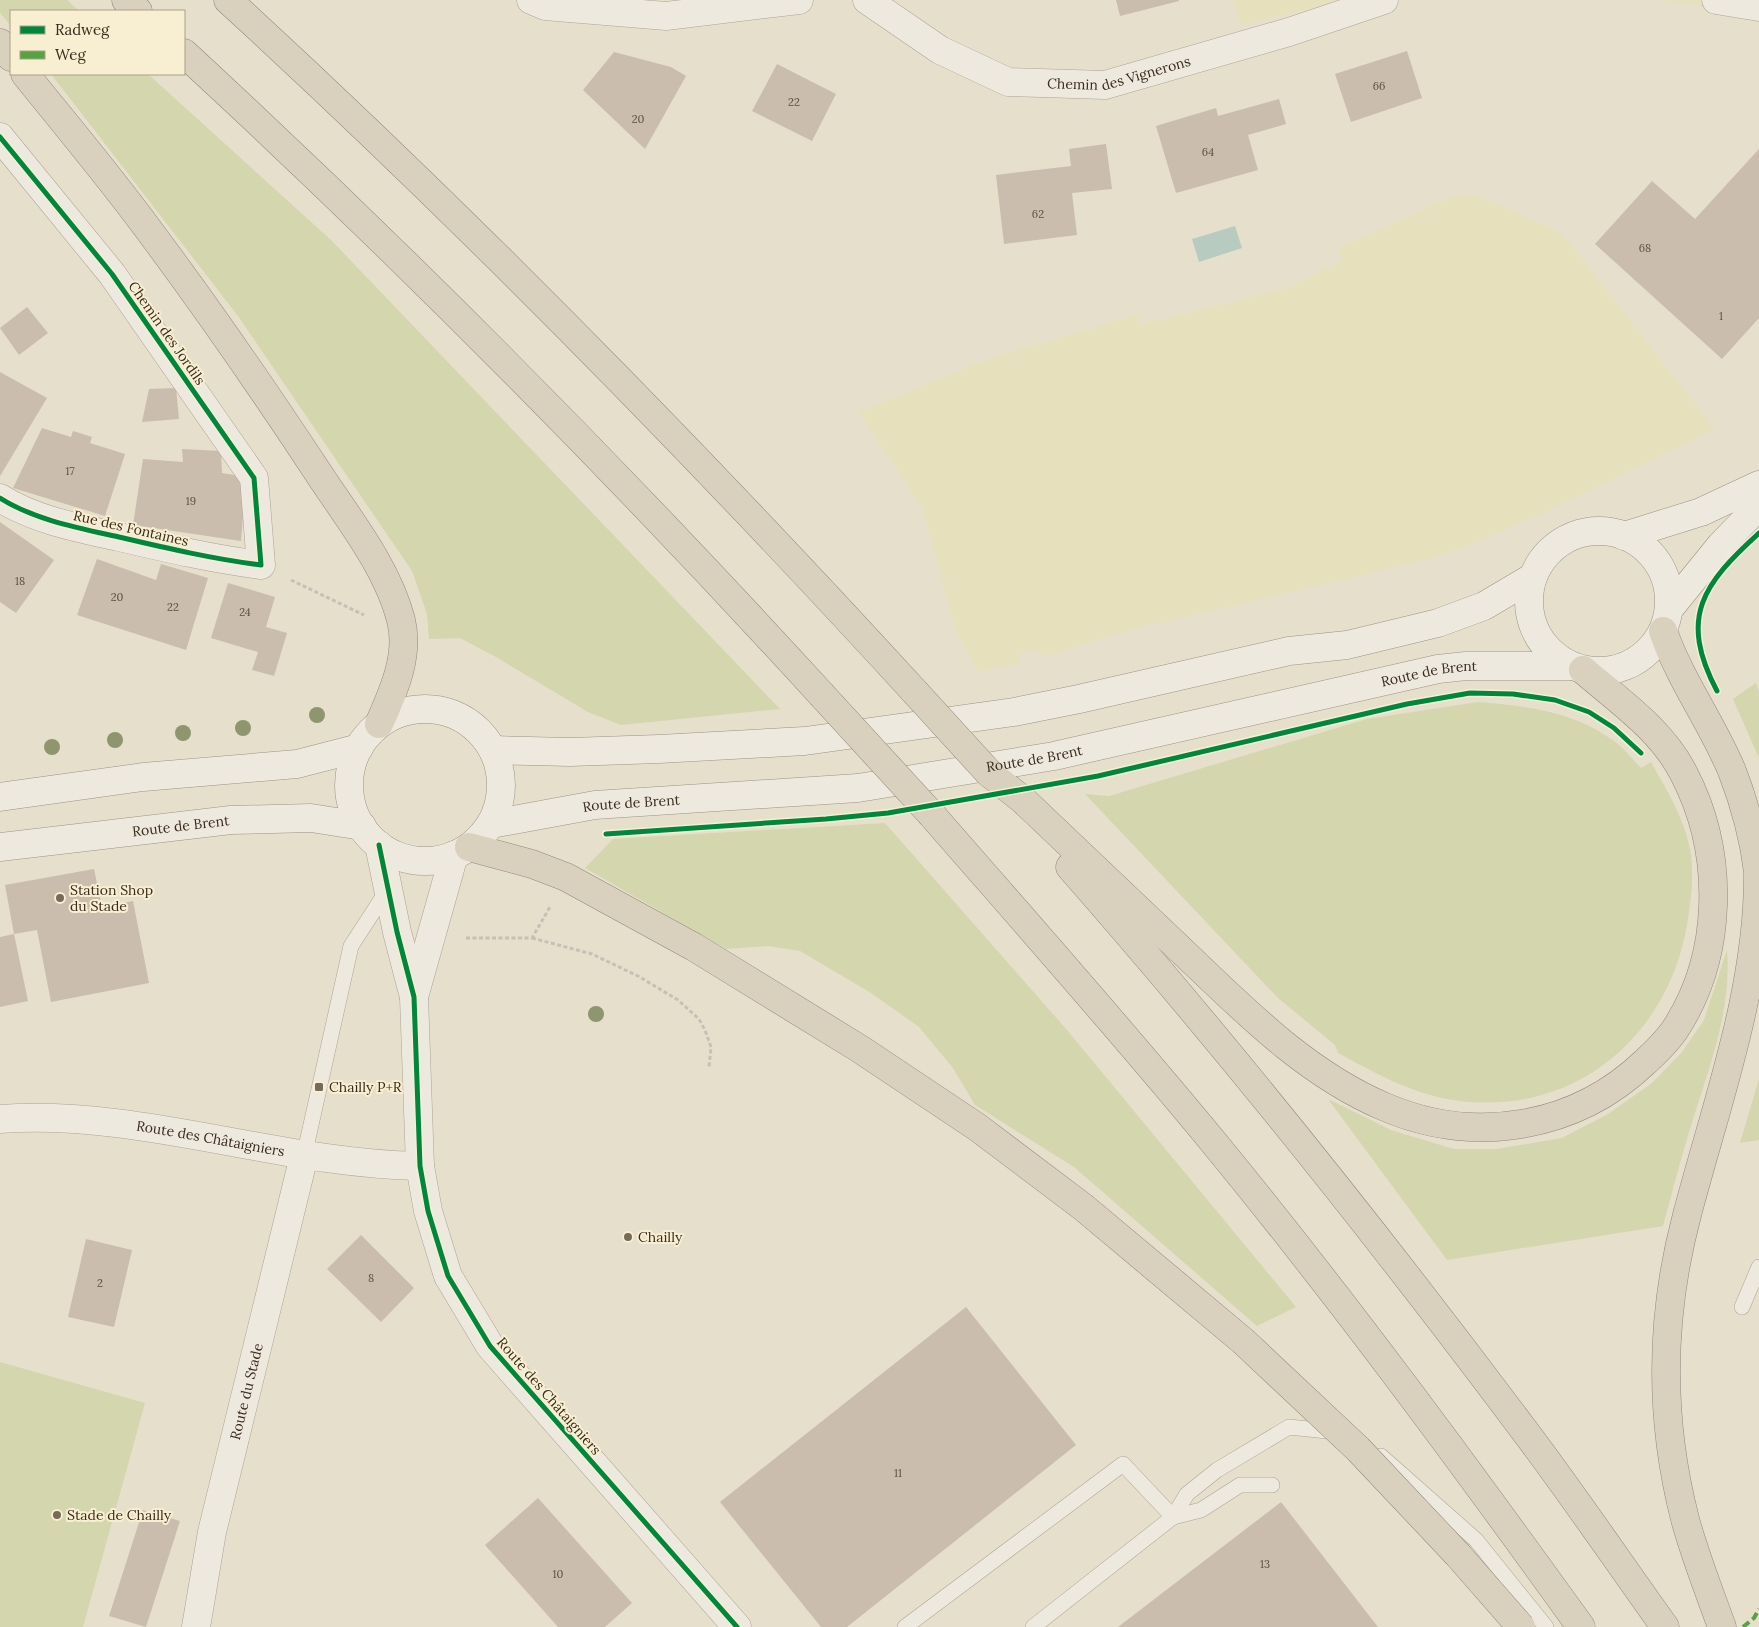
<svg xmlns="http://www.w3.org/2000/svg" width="1759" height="1627" viewBox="0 0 1759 1627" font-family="Lora,serif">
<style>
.farmland{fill:#e7e0bc}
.green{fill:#d4d6ae}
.water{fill:#b8cbc0}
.building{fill:#cabdad}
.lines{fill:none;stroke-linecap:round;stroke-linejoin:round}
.service-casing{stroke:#aba496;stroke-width:16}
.minor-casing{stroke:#aba496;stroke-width:29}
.secondary-casing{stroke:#9b9385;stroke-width:29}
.motorway-casing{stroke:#90897c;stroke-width:29}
.path{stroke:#c6c0b5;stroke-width:3;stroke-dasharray:4 2.5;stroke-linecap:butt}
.service{stroke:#eee9de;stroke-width:15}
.minor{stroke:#eee9de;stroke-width:28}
.secondary{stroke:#eee9de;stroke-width:28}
.motorway{stroke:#d9d0bd;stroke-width:28}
.motorway-bridge-casing{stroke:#90897c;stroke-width:29;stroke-linecap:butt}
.motorway-bridge{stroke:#d9d0bd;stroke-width:28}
.quiet{stroke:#54a441;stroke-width:4;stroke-dasharray:8 4;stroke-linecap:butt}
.cycleway-casing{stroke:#f8eed1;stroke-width:8}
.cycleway{stroke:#00873e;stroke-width:5}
.tree{fill:#8f956e}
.poi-dot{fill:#766b5a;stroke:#f8eed1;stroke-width:2}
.labels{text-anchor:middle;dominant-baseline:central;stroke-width:4;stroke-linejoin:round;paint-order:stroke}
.number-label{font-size:11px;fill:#5e5041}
.street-label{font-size:14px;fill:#3a2c1d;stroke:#f8eed1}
.poi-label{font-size:14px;fill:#3a2c1d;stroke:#f8eed1;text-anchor:start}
</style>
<rect width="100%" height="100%" fill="#e6dfcc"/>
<!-- farmland -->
<g class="farmland">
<path d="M1234,0h113l-106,25z"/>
<path d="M1655,0h104v13z"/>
<path d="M1472,195l25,8 65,30 153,196 -174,85 -66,29 -41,15 -312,74 -78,25 -6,-7 -20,4 1,10 -41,7 -22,-41 -33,-121 -64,-97 129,-53 150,-44 3,9 148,-36 53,-28 -3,-11 109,-51z"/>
</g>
<!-- green -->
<g class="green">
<path d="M0,0h67l12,11h-68v15l-11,-13z"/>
<path d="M51,74h97l183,166 449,469 -159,16 -33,-13 -92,-55 -36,-19 -31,1 -2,-25 -15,-43 -174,-255z"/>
<path d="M1756,683l3,10v65l-26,-59z"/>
<path d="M1478,702c49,4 95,9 136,39 10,7 18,18 27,27l10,-6c16,29 35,58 40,93 2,18 1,38 -2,56 -14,121 -112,208 -236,189 -43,-7 -78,-27 -115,-47l-3,-8 -57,-47 -193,-204 24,2 258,-77z"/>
<path d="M885,823l182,207 229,277 -39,19 -183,-159 -99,-62 -22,-37 -34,-41 -48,-34 -71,-42 -32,-5 -42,3 -141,-81 28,-29z"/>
<path d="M1727,950c5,62 -19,120 -37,179 -10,32 -18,64 -27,97l-216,34 -119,-161 63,31 63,19h43l65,-11 46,-24 44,-31 30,-31 22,-32z"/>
<path d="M1759,1079v61l-19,3z"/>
<path d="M0,1362l145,41 -62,224h-83z"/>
</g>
<!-- water -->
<path class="water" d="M1235,226l7,22 -43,14 -7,-23z"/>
<!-- building -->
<g class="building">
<path d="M1116,0h63v1l-59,15z"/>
<path d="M1407,51l15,47 -71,24 -16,-48z"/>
<path d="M614,52l57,15 15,9 -41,73 -62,-59z"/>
<path d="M777,64l59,30 -24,47 -60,-30z"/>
<path d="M1279,99l7,25 -38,11 10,35 -82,23 -20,-67 60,-18 2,8z"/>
<path d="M1106,144l6,45 -40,4 5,42 -73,9 -8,-69 75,-9 -2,-17z"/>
<path d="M1759,149v169l-37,41 -127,-115 57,-63 43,38z"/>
<path d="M27,307l21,26 -29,22 -19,-27z"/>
<path d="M0,372l47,26 -47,78z"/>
<path d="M176,388l3,31 -37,3 7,-33z"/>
<path d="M42,428l29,9 2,-6 19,6 -2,6 35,11 -20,62 -92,-28z"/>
<path d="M182,449l39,2 1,22 24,4 -5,64 -108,-16 10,-66 40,3z"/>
<path d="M0,522l54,38 -38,53 -16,-11z"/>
<path d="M97,559l59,21 5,-16 47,14 -22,72 -109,-35z"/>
<path d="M228,583l47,14 -9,30 21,6 -13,43 -22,-6 6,-18 -47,-14z"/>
<path d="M94,869l8,38 31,-6 16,82 -98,19 -14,-72 -23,4 -9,-49z"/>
<path d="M14,934l14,67 -28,6v-70z"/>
<path d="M361,1235l53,53 -33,34 -54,-53z"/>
<path d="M86,1239l46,11 -18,77 -46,-10z"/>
<path d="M966,1307l110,138 -229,182h-26l-101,-125z"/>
<path d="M538,1498l94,105 -27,24h-47l-73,-82z"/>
<path d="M1281,1502l97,125h-260z"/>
<path d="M143,1510l37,11 -34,106 -37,-11z"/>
</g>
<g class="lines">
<defs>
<g id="service">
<path d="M304,1156l47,-210 37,-57"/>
<path d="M1742,1307l17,-40"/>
<path d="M1381,1456l95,84 70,87"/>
<path d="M1173,1517l28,-7 39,-25h32"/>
<path d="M905,1627l218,-163 50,53"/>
<path d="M1033,1627l140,-110 14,-23 30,-24 72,-43 48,5"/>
</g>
<g id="minor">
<path d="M531,0l14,6 121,10 133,-16"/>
<path id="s1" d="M867,0l73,50 68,32 97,3 184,-53 95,-32"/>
<path d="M1716,0l43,7"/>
<path d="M0,137l112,137 142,204 7,87c-48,-6 -95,-17 -142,-28 -41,-9 -84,-17 -119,-39"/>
<path d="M379,845l18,87 17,65 6,169 8,45 20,65 42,70 247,281"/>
<path d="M414,997l40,-142"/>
<path id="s2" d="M0,1119c142,-10 279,45 420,47"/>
<path id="s3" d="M196,1627l16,-95 92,-376"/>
</g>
<g id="secondary">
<circle cx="1599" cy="601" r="70"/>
<path d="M1624,536l77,-24 58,-27"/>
<path d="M1669,609l52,-64 38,-39"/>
<circle cx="425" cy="785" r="76"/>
<path d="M493,750l77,2 89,-3 146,-8 209,-29 65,-13 210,-48 58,-6 91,-22 46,-17 49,-29"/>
<path d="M0,797l143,-20 154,-13 62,-16"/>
<path id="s4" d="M491,824l104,-19 263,-17 196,-32 384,-87 28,-3h106"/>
<path id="s5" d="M0,847l231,-27 80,-2 51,8"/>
</g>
<g id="motorway">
<path d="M126,0l12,11"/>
<path d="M228,0c240,220 467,452 687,692"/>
<path d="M0,43l11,14"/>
<path d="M184,53c221,204 434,419 637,641"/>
<path d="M25,74c41,51 84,102 123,155 59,79 115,160 169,242 30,46 70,95 84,149 9,36 -8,72 -22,104"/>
<path d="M1663,631c18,51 49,92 69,140 12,31 22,68 26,101 1,118 -42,232 -71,343 -27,101 -28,203 -2,304 10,37 24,72 37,108"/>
<path d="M989,773l34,27c53,50 106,101 159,151 62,59 123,122 203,156 89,38 190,22 260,-45 10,-9 21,-20 29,-31 50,-75 51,-178 10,-257 -22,-44 -65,-73 -101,-104"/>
<path d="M932,815c95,109 191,217 283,329 128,156 248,319 366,483"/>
<path d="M469,847l63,17 34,13 128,70 166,102 117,78 106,80 160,134"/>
<path d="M1070,867c158,180 307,367 451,559 50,66 96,134 144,201"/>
</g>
</defs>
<!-- service casing -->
<use href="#service" class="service-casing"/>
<!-- minor casing -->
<use href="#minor" class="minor-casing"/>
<!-- secondary casing -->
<use href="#secondary" class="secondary-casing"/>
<!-- motorway casing -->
<use href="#motorway" class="motorway-casing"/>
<!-- path -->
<g class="path">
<path d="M291,580l73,35"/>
<path d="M466,938h66l18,-31"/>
<path d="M532,938l60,16 46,22 40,24 21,19 6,11 6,17 -2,20"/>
</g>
<!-- service -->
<use href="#service" class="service"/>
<!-- minor -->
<use href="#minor" class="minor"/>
<!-- secondary -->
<use href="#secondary" class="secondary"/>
<!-- motorway -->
<use href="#motorway" class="motorway"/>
<defs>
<g id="motorway-bridge">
<path d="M915,692l74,81"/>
<path d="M821,694l111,121"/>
<path d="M1243,1341l115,108 100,106 63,72"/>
</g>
</defs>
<!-- motorway-bridge casing -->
<use href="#motorway-bridge" class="motorway-bridge-casing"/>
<!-- motorway-bridge -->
<use href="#motorway-bridge" class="motorway-bridge"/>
<!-- quiet -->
<path class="quiet" d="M1743,1627l11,-9 5,-9"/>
<defs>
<g id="cycleway">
<path d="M0,137l112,137 142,204 7,87c-48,-6 -95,-17 -142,-28 -41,-9 -84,-17 -119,-39"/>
<path d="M1717,691c-39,-74 -14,-107 42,-158"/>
<path d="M606,834l220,-15 62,-6 210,-37 309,-72 63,-11 43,1 42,6 34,12 25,16 27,25"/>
<path d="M379,845l18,87 17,65 6,169 8,45 20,65 42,70 247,281"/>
</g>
</defs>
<!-- cycleway casing -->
<use href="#cycleway" class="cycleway-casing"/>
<!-- cycleway -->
<use href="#cycleway" class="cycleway"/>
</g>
<!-- trees -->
<g class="tree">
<circle cx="317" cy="715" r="8"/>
<circle cx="243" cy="728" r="8"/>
<circle cx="183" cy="733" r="8"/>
<circle cx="115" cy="740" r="8"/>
<circle cx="52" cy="747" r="8"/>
<circle cx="596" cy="1014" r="8"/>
</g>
<!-- markers -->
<g class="poi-dot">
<circle cx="60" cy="898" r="5"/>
<rect x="314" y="1082" width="10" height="10" rx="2.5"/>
<circle cx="628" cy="1237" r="5"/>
<circle cx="57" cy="1515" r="5"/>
</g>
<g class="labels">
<!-- number labels -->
<g class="number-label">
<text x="1379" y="86">66</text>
<text x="794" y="102">22</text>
<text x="638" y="119">20</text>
<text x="1208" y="152">64</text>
<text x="1038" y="214">62</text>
<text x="1645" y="248">68</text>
<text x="1721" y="316">1</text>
<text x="70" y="471">17</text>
<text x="191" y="501">19</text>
<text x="20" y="581">18</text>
<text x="117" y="597">20</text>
<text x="173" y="607">22</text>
<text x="245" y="612">24</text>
<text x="371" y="1278">8</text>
<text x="100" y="1283">2</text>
<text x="898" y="1473">11</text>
<text x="1265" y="1564">13</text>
<text x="558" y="1574">10</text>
</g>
<!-- street labels -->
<g class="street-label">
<text stroke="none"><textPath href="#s1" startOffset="276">Chemin des Vignerons</textPath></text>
<text transform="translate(167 333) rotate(55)">Chemin des Jordils</text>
<text transform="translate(131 528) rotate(13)">Rue des Fontaines</text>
<text stroke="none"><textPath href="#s4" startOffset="952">Route de Brent</textPath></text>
<text stroke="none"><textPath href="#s4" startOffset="548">Route de Brent</textPath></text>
<text stroke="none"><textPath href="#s4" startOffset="142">Route de Brent</textPath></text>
<text stroke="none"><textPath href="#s5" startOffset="182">Route de Brent</textPath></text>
<text stroke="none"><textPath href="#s2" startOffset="212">Route des Châtaigniers</textPath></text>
<text stroke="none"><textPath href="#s3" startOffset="241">Route du Stade</textPath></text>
<text transform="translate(549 1396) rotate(49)">Route des Châtaigniers</text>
</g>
<!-- poi labels -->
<g class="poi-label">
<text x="70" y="890">Station Shop<tspan x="70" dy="16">du Stade</tspan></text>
<text x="329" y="1087">Chailly P+R</text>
<text x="638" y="1237">Chailly</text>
<text x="67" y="1515">Stade de Chailly</text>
</g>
</g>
<!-- legend -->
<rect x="10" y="10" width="175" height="65" fill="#f8eed1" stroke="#aca089"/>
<rect x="20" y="26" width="25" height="8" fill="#00873e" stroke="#aca089"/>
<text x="55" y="35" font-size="15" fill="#3a2c1d">Radweg</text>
<rect x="20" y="51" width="25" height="8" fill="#54a441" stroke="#aca089"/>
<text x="55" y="60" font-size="15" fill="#3a2c1d">Weg</text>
</svg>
